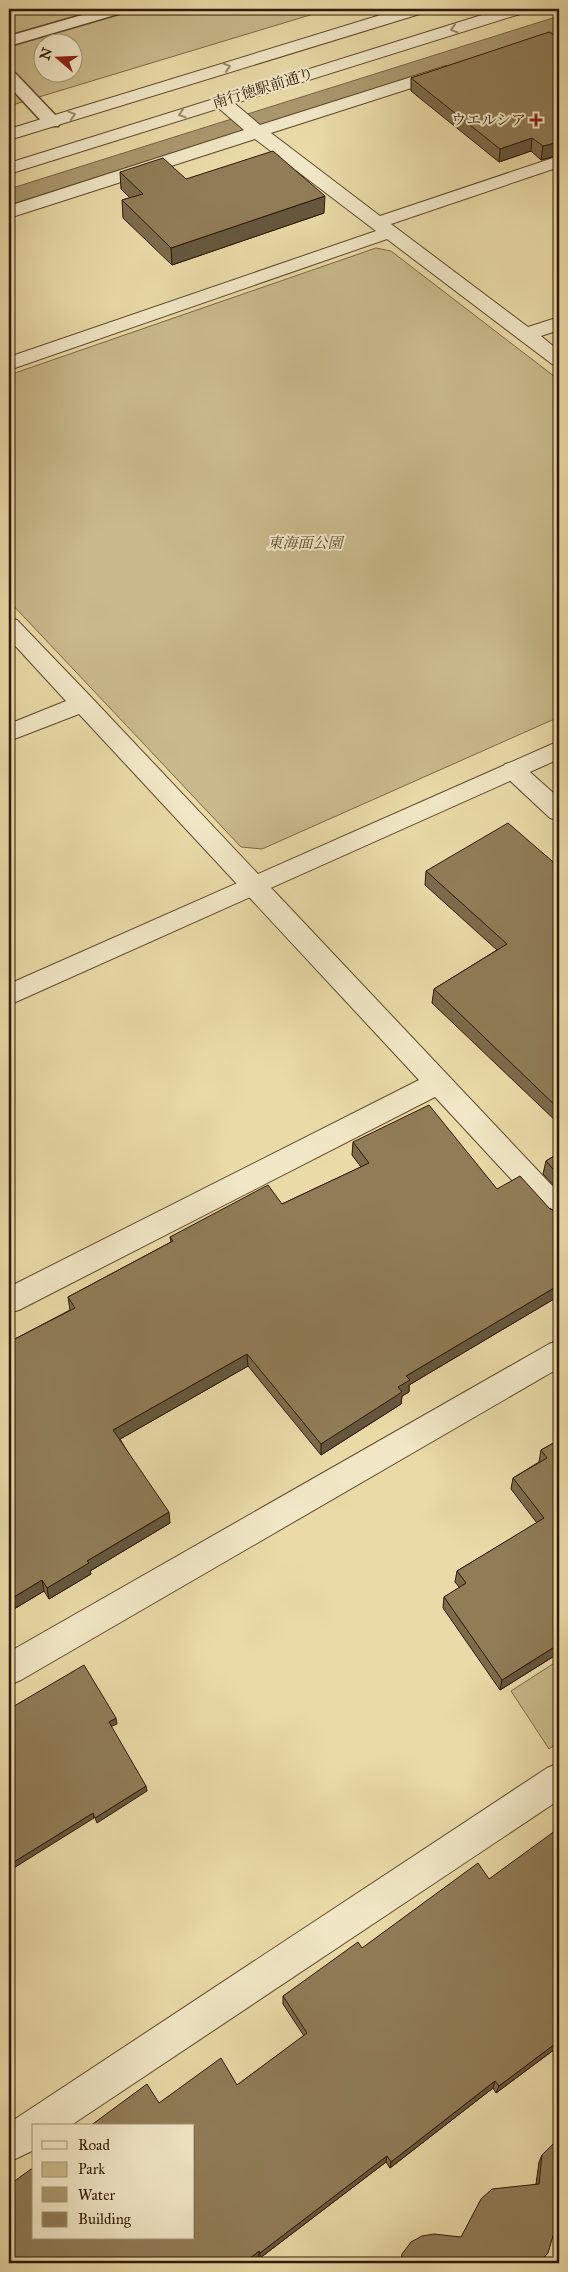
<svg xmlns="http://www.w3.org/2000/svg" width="568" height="2272" viewBox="0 0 568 2272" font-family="'IM FELL Great Primer','Noto Serif JP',serif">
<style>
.green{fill:#c9b98b;stroke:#7c6846;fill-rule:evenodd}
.water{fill:#aa986f;stroke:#796443}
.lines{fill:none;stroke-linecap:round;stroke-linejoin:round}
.service-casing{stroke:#5e482a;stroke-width:3}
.minor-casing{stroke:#5e482a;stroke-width:2}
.tertiary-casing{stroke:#5e482a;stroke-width:2}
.service{fill:#f1e7c6;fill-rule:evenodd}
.minor{fill:#f1e7c6;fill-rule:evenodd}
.tertiary{fill:#f1e7c6;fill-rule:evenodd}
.wall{fill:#7c6b4b;stroke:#2f1701}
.shaded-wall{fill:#65573d;stroke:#2f1701}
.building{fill:#907c57;stroke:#2f1701}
.oneway{stroke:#9a896d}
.poi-dot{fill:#8f2418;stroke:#f1e7c6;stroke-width:2}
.labels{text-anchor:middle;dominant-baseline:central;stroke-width:4;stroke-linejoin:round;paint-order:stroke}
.far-street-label{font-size:15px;fill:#2f1701;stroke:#f1e7c6}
.far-poi-label{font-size:15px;fill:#2f1701;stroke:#f1e7c6;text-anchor:end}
.far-park-label{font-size:15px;font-style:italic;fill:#5d482a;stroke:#f1e7c6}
</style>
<rect width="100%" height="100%" fill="#e9daa7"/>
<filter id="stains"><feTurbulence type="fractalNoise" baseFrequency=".004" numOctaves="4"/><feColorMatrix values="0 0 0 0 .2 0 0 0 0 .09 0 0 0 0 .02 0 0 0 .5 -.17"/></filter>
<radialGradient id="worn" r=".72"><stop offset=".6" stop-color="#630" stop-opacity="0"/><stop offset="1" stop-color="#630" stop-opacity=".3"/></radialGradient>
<!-- green -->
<g class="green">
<path d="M9,9h321l-321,97zM42,42h30v30h-30z"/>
<path d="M376,248l15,3 168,129v337l-297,132 -21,-2 -232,-246v-226z"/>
<path d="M559,1660v82l-10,7 -38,-58z"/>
</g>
<!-- water -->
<path class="water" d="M559,16v14l-550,175v-16z"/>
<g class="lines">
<defs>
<g id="service">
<path d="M103,9h24l-2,3 -116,34v-10z"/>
<path d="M9,72l6,1 43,45 3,4 -3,4h-12l-37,-40z"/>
</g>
<g id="minor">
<path d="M446,66l6,1 3,4 -3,4 -181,58 109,83 179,-60v11l-168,57 137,103 31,-10v13l-18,6 18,15v15l-7,-2 -165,-125 -378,131v-13l367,-126 -121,-92 -246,79v-12l235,-76 -29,-25 -3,-4 3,-4h12l33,28z"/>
<path d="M9,617l8,3 74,77 468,496v31l-10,-4 -114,-123 -416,213 -10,3v-26l410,-207 -340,-366 -70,27v-17l57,-23 -57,-62z"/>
<path d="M513,762l8,2 38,34v23l-9,-3 -45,-42 -4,-6 4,-6z"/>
<path d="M559,1340v28l-538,312 -12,5v-33l540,-308z"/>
<path d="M559,1763v37l-489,326h-36v24l-25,12v-39l538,-355z"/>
</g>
<g id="tertiary">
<path d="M400,9h25l-2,4 -414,127v-11z"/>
<path d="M501,9h24l-2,4 -514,161v-11z"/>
<path d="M559,741v18l-550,246v-21z"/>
</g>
</defs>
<!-- service casing -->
<use href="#service" class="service-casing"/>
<!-- minor casing -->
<use href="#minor" class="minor-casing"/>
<!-- tertiary casing -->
<use href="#tertiary" class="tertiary-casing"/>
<!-- service -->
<use href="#service" class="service"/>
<!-- minor -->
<use href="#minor" class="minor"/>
<!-- tertiary -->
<use href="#tertiary" class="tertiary"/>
</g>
<!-- wall -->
<g class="wall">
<path d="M559,32v123l-18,5 -10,-9 -32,11 -88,-71v-13z"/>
<path d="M559,156v18l-5,-3 2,-14z"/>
<path d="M120,172l66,7 138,34 -152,52 -49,-47 -1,-18 8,-2 -9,-9z"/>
<path d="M559,867v257l-127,-121 2,-14 63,-39 -72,-65 1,-14z"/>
<path d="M353,1142l144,47 62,23v84l-150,89v7l-7,4 -1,8 -80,51 -73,-89 -128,73 50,84 -80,48 1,3 -42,25 -5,-8 -35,21v-270l61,-32 -2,-13 103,-55 -1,-5 112,-33 79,-37 -9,-12z"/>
<path d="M559,1153v38l-16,-17 3,-13z"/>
<path d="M559,1440v213l-59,37 -57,-82 1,-11 16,-9 -5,-6 2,-11 80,-48 -26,-34 2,-11 26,-16 2,-12z"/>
<path d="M362,1948l197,98 -63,47 -3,-5 -103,80 -4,-6 -126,96 -101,-155 78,-18 67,-49 -21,-32v-8z"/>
<path d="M559,2141v86l-4,1 -11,31 -83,-22 75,-53 3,-22 3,-7z"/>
</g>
<!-- shaded-wall -->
<g class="shaded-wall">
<path d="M532,138l-1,13 -32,11 1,-13z"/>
<path d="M559,142v13l-18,5 2,-14z"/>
<path d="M325,196l-1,17 -152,52 -1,-17z"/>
<path d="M559,1285v11l-150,89v7l-7,4 -1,8 -80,51v-11l77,-57 8,-11z"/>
<path d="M247,1354l1,12 -133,76 -2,-12z"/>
<path d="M169,1512l1,11 -80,48 1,3 -42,25 -2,-11 40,-27z"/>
<path d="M42,1580l2,11 -35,21v-12z"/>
<path d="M559,1644v9l-59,37 2,-10z"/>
<path d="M116,1718l1,6 -7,3 -1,-5z"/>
<path d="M146,1786l1,5 -50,32 -2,-5z"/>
<path d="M93,1813l1,5 -85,53v-6z"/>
<path d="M559,2041v5l-63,47 3,-7z"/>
<path d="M495,2081l-2,7 -103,80 1,-6z"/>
<path d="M387,2156l-1,6 -126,96v-5z"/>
<path d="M259,2251v5l-9,7h-6z"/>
</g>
<!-- building -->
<g class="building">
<path d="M549,32l3,2 7,-2v110l-16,4 -11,-8 -32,11 -89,-71z"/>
<path d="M273,151l52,45 -154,52 -49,-48 21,-6 -23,-22 43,-14 23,21z"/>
<path d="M508,823l51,44v242l-125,-120 73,-45 -81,-73z"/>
<path d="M429,1105l68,84 23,-13 30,33 9,3v73l-153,91 4,4 -12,7 4,5 -81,52 -74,-90 -134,76 56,82 -82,49 2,2 -42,25 -5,-8 -33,20v-258l66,-34 -7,-11 105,-56 -3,-4 98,-52 14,19 87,-41 -16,-21z"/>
<path d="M559,1153v23l-13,-15z"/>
<path d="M559,1440v204l-57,36 -58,-83 22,-14 -9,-12 87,-53 -31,-40 34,-20 -6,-8z"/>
<path d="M84,1665l32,53 -7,4 37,64 -51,32 -2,-5 -84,52v-156z"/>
<path d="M559,1828v213l-60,45 -4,-5 -104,81 -4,-6 -127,97 -1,-2 -15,12h-235v-78l25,-18v71h160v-112h-104l57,-42 12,19 62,-45 16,27 70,-52 -24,-37 75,-54 4,6 116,-85 11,16z"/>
<path d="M559,2141v80l-2,1 -9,31 -9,10h-139l2,-9 9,-12 11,-6 12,-2 27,3 20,-38 11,-10 47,-5 3,-29 11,-11z"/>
</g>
<!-- one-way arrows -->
<defs><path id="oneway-chevron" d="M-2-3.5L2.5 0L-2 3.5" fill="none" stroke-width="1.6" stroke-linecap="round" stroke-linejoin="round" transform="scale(1.25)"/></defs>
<g class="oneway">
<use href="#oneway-chevron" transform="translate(454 29) rotate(163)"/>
<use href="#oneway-chevron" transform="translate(227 67) rotate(-17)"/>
<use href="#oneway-chevron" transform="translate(182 114) rotate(162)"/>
<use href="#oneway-chevron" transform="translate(72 115) rotate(-17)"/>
</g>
<!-- markers -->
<path class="poi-dot" d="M533.5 112.5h5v5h5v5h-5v5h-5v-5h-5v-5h5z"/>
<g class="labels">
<!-- far-street labels -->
<g class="far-street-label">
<text transform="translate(263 88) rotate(-17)">南行徳駅前通り</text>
</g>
<!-- far-poi labels -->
<g class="far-poi-label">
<text x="526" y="120">ウエルシア</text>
</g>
<!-- far-park labels -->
<g class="far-park-label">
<text x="305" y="543">東海面公園</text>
</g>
</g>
<!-- margin -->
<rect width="568" height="2272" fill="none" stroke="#e9daa7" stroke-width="30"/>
<rect x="10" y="10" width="548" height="2252" fill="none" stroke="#2f1701" stroke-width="2.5"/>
<rect x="15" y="15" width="538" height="2242" fill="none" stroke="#2f1701"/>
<!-- legend -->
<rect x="32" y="2124" width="162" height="115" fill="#f1e7c6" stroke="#a39477"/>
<rect x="42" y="2141" width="25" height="8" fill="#f1e7c6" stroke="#a39477"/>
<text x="78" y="2150" font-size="15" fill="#2f1701">Road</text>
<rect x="42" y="2162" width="25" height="15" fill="#c9b98b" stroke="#a39477"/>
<text x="78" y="2174" font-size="15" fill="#2f1701">Park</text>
<rect x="42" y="2187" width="25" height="15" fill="#aa986f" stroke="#a39477"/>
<text x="78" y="2200" font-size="15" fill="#2f1701">Water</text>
<rect x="42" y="2212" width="25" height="15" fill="#907c57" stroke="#a39477"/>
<text x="78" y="2224" font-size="15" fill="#2f1701">Building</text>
<!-- north arrow -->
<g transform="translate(58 58) rotate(289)"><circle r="24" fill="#f1e7c6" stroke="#a39477"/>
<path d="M0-4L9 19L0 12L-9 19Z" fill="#8f2418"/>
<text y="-8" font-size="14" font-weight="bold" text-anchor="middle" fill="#2f1701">N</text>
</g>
<rect width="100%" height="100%" filter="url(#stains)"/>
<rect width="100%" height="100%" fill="url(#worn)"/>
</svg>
